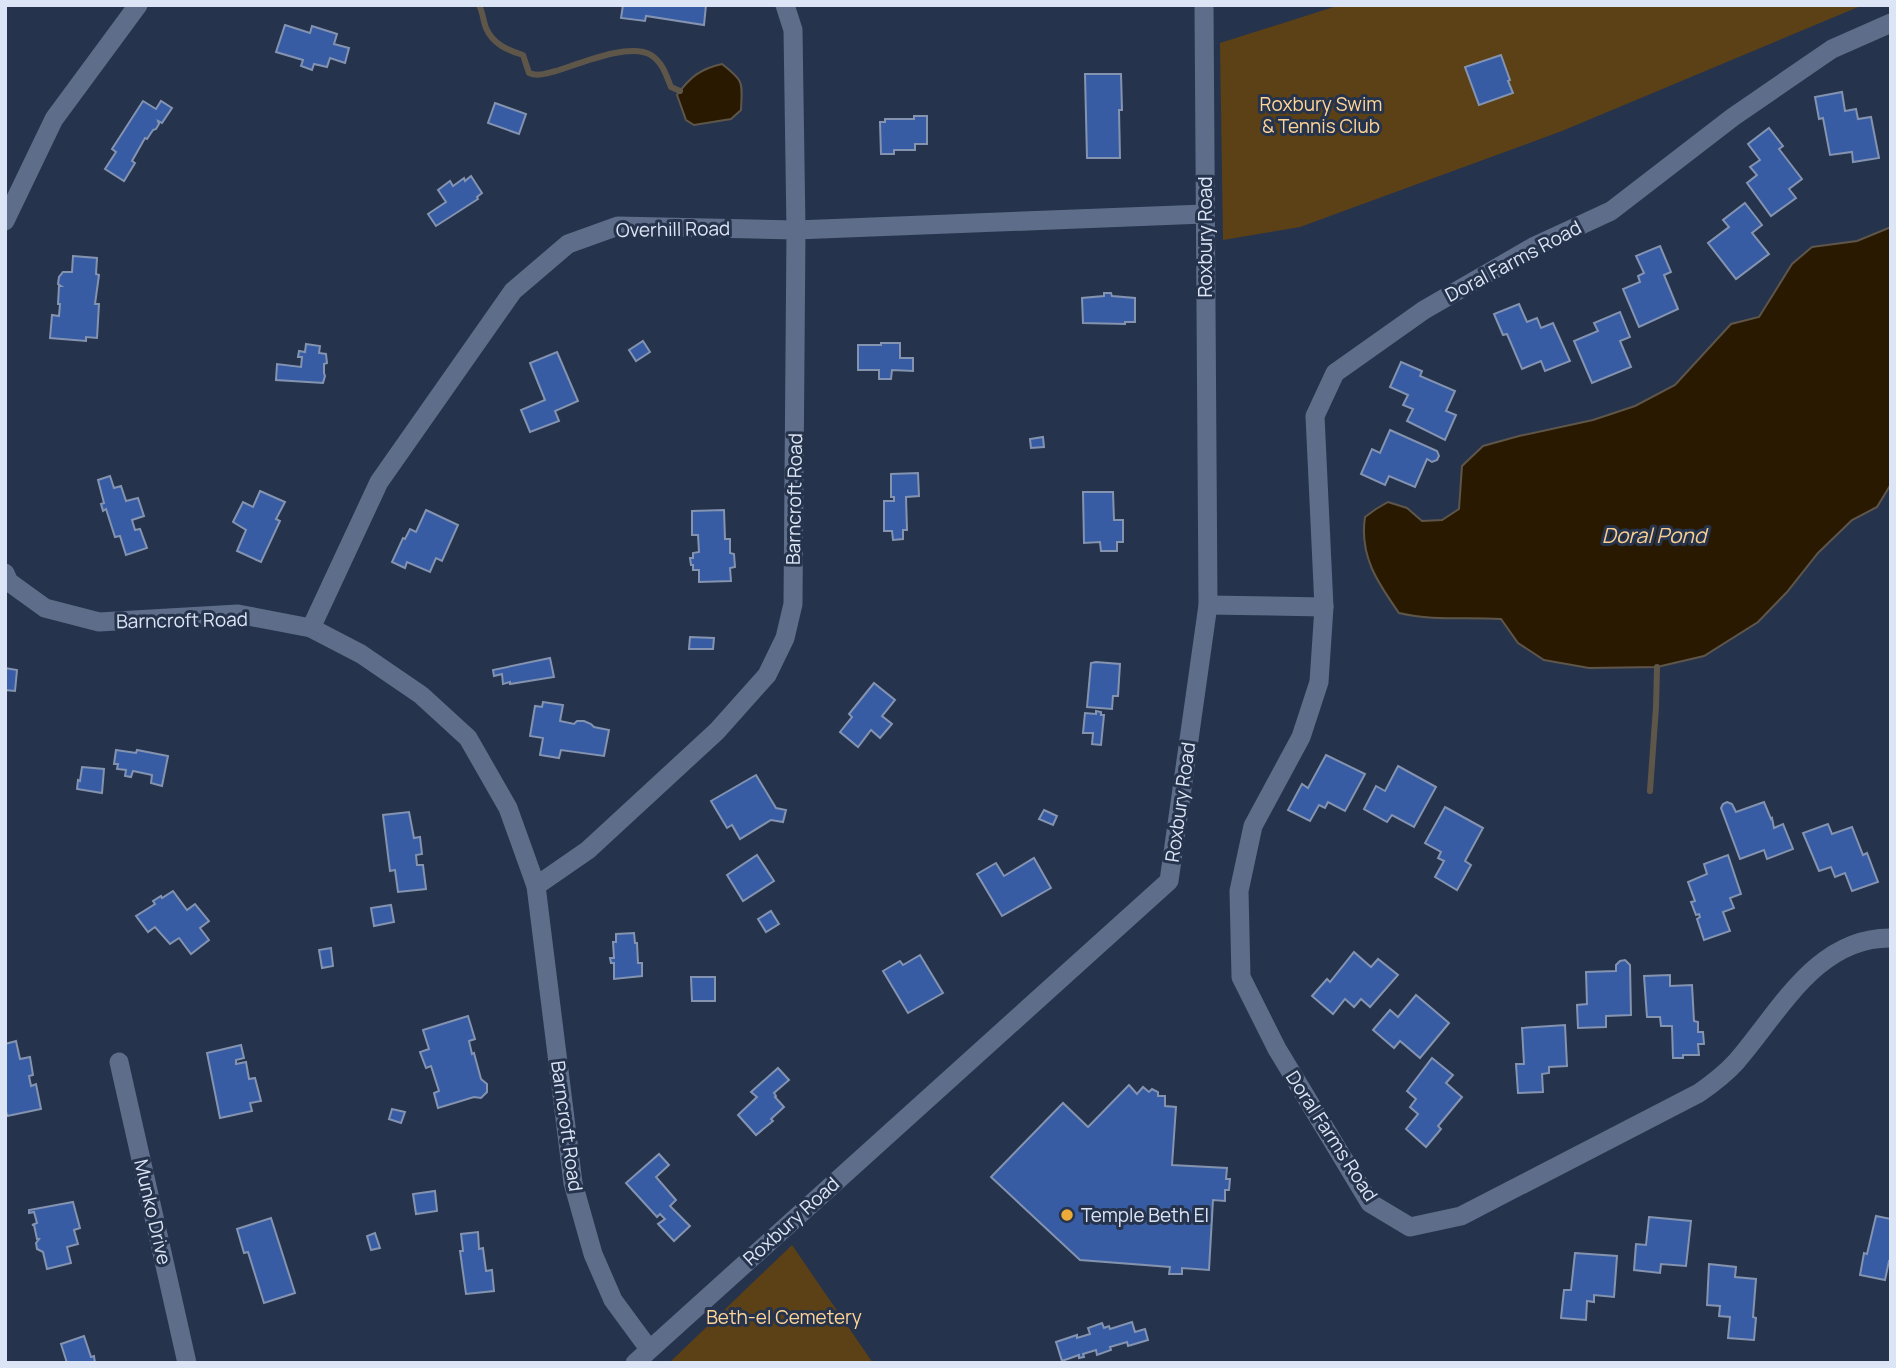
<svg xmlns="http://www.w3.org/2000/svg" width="1896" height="1368" viewBox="0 0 1896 1368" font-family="Manrope,sans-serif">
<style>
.green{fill:#5c4116}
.water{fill:#291900;stroke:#5f564a;stroke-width:2}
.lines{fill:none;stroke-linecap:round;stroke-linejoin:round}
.stream{stroke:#5f564a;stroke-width:6}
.building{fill:#385ca4;stroke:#8393b0;stroke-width:2}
.minor{stroke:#5e6d89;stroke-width:19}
.tertiary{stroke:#5e6d89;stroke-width:19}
.poi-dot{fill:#ebaa39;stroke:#26334c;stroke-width:2.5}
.labels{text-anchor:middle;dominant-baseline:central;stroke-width:6;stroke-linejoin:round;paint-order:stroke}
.park-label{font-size:19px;fill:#ffd597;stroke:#26334c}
.street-label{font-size:19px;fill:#dce5f5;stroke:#26334c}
.poi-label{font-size:19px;fill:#dce5f5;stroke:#26334c;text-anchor:start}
.water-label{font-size:21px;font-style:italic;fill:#f9cf91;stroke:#26334c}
</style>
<rect width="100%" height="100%" fill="#26334c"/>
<!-- green -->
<g class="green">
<path d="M1340,5h523l-301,126 -262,96 -77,13 -3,-197z"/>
<path d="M792,1245l81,118h-204z"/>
</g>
<!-- water -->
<g class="water">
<path d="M722,64c23,18 20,18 19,46l-10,9 -37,6 -8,-5 -9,-25c13,-18 23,-26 45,-31z"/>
<path d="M1891,227v257l-14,23 -25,13 -34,33 -31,39 -29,30 -54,34 -47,11 -68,1 -45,-8 -26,-17 -17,-24c-35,-2 -68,2 -102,-6 -21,-30 -40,-57 -34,-96l11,-8 12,-7 19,6 15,13 20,-1 17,-11 3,-43 21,-20 36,-10 74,-16 42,-14 40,-21 56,-61 28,-7 33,-53 20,-17 45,-6z"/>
</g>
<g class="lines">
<!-- stream -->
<g class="stream">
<path d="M479,5c4,8 4,15 7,23 7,16 21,22 37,27l6,18c9,4 18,0 27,-2 23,-7 73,-29 95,-16 12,8 15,20 20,32l9,4"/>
<path d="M1650,791l6,-84 1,-40"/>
</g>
</g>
<!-- building -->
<g class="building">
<path d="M623,5h83l-2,20 -58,-9 -1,5 -24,-3z"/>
<path d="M285,25l25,8 2,-7 25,8 -3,10 15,4 -4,15 -15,-5 -3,9 -13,-3 -2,6 -11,-4 2,-6 -27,-8z"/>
<path d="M1501,55l9,25 -2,1 5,12 -34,12 -14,-38z"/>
<path d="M1085,74h36l1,36h-3l1,48h-33z"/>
<path d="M1842,92l3,19 11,-2 2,10 13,-2 8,41 -26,4 -1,-10 -22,3 -7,-37 -4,1 -4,-22z"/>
<path d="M143,101l13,8 5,-8 11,7 -10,15 -4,-2 1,3 -3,5 -3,1 -6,9 -2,-1 -13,23 3,2 -11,18 -19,-12 11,-17 -4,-3z"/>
<path d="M495,103l31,11 -7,20 -31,-11z"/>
<path d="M914,116h13v28h-12v6h-21v4h-13l-1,-32h5v-3h29z"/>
<path d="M1769,128l14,18 -4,3 23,30 -13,10 7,9 -25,18 -24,-33 10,-8 -7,-8 10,-7 -12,-16z"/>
<path d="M471,176l11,17 -5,4 1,2 -42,27 -8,-12 18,-12 -8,-12 12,-9 3,5 11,-8 1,3z"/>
<path d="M1745,203l17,22 -10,8 17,21 -33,25 -28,-36 21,-16 -6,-7z"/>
<path d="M1660,246l11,26 -7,3 14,34 -39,18 -16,-38 17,-7 -2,-6 6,-3 -8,-17z"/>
<path d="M73,256l24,2 -1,16 3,1 -4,29h4l-2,34 -11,-1v4l-36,-3 2,-23 7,1 1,-12h-2l1,-18h2l-3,-2 1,-7 4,-5h9z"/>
<path d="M1104,293h7l1,3 23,2v24h-10v2l-42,-1 -1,-25 22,-2z"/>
<path d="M1519,304l8,18 10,-4 4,10 12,-5 17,38 -25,10 -4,-10 -19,8 -15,-35 -4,1 -9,-21z"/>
<path d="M1620,312l10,25 -10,4 11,26 -39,16 -18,-42 24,-10 -4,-8z"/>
<path d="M643,341l7,11 -14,9 -7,-11z"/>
<path d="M881,343h19v15h13v13l-21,-1 -1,9h-12v-9h-21v-25h23z"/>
<path d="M306,344l14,2 -1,7 7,1 1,9 -3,1v9l1,3 -2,7 -47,-3 1,-16 24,3 1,-10h-4l1,-6 6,1z"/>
<path d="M557,352l21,49 -23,10 4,10 -29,11 -9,-22 24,-10 -15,-37z"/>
<path d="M1401,362l21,9 -2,5 35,15 -9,20 10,4 -11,25 -38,-19 6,-12 -10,-4 5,-10 -18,-8z"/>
<path d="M1390,430l47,21 2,5 -2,4 -5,2 -5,-3 -12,28 -26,-11 -4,9 -24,-11 11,-25 8,4z"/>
<path d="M1043,437l1,10 -13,1 -1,-9z"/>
<path d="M918,473l1,23 -13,1 1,33h-4v9l-10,1 -1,-9h-8v-30h10v-4h-3v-23z"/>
<path d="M110,476l4,12 7,-2 5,15 12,-3 6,18 -12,4 3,10 5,-1 7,19 -21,7 -6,-19 -5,1 -9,-28 -3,2 -2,-7 3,-1 -6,-23z"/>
<path d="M260,491l25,11 -9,17 4,2 -19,41 -24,-11 9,-21 -13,-8 10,-20 10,5z"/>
<path d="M1083,492h30l1,28h9v22h-6v9h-16l-1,-9 -16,1z"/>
<path d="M426,510l32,15 -16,36 -6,-3 -6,14 -23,-10 -2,6 -13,-6 11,-24 2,1 5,-10 6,3z"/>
<path d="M724,510l1,29h5v14l4,1 1,13 -5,1 1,13 -32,1v-12h-6v-5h-2l-1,-7h3v-5l6,-1 -1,-17h-6v-24z"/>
<path d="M690,637l24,1 -1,11h-24z"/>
<path d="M550,658l4,19 -44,7v-2l-7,2 -1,-10 -8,2 -1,-6z"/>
<path d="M1096,662l24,2 -2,32h-5l-1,13 -25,-2 4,-44z"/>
<path d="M5,668l12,2 -2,21 -10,-1z"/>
<path d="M874,683l21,17 -13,16 10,8 -12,14 -9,-8 -13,17 -18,-15 12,-15 -3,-3z"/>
<path d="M543,702l20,3 -3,16 14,3 3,-3h7l7,3 3,3 15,3 -5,26 -43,-6 -2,8 -19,-3 3,-17 -13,-2 5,-30 7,1z"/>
<path d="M1096,711l5,1v3h3l-3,30 -9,-1 1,-11h-10l2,-20 11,1z"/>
<path d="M116,750l20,3 1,-3 31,6 -6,30 -11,-3 1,-8 -19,-4 -2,6 -6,-1 1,-6 -9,-1 1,-5h-4z"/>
<path d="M1326,755l39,19 -20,37 -17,-9 -3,6 -6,-3 -9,16 -22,-11 14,-26 6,4z"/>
<path d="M1398,766l38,21 -22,40 -22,-12 -5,7 -23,-13 12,-23 9,5z"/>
<path d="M82,767l22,2 -2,24 -25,-4 1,-9 2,1z"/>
<path d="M756,775l20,33 10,2 -3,12 -12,-2 -31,19 -8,-14 -5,3 -16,-27z"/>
<path d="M1727,802l5,2 4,8 28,-10 7,17 1,-1 2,10 9,-4 10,25 -26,10 -3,-9 -24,9 -19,-51 2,-4z"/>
<path d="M1445,807l38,21 -18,33 6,4 -14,25 -22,-13 9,-16 -6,-3 3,-6 -16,-9z"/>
<path d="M1044,810l13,6 -4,9 -14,-6z"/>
<path d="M409,812l5,26 6,-1 2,17 -6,1 1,10h6l3,24 -28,3 -3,-22 -5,1 -7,-56z"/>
<path d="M1828,824l4,10 20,-7 11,28 4,-2 11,29 -26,9 -7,-18 -10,4 -4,-10 -12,4 -16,-38z"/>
<path d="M757,855l17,26 -31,20 -16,-26z"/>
<path d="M1728,855l13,39 -11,4 4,10 -11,4 7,19 -26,9 -7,-21 3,-2 -1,-3 -3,1 -5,-13 4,-1 -7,-19 19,-8 -3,-10z"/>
<path d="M1034,858l17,30 -49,28 -25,-42 19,-11 8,13z"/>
<path d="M173,891l14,19 8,-6 14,17 -9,7 9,12 -18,14 -12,-16 -9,6 -15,-17 -7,5 -12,-16 19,-12 -2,-3 8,-5 1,2z"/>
<path d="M391,905l3,17 -20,4 -3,-18z"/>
<path d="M771,911l8,13 -13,8 -8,-13z"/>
<path d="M634,933l1,10h2l1,20h4v13l-28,3v-16h-3l-1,-5h4l-1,-16h3v-8z"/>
<path d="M331,948l2,18 -11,2 -3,-18z"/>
<path d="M1354,952l17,15 7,-8 20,16 -28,32 -9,-8 -7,8 -9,-8 -12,15 -21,-18 15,-17 3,3z"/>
<path d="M920,955l23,38 -35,20 -25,-42 17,-10 3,4z"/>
<path d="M1625,960l5,5 1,50 -25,1v11l-28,1 -1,-23 10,-1 -1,-32 30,-1v-6l4,-4z"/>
<path d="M1670,975v11l22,-1 2,36 4,1v10h5l1,12h-6l1,11h-16v3h-10l-1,-32h-11l-1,-9h-13l-3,-41z"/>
<path d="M691,977h24v24h-23z"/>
<path d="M1416,995l33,28 -29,35 -20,-17 -6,7 -21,-18 17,-20 8,7z"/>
<path d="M468,1016l7,23 -6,2 3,13 2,-1 7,26 6,5v8l-6,6 -7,-1 -36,11 -4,-15 5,-2 -8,-25 -5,2 -6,-16 9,-3 -6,-19z"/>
<path d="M1565,1025l2,41 -18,1v6l-7,1 1,18 -25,1 -2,-29h8l-2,-36z"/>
<path d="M16,1041l4,18 10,-2 3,18 -4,1 2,10 5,-2 5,25 -34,7 -2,-10v-62z"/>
<path d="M241,1045l3,13 -8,2v4l10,-2 3,17 6,-1 6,23 -11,2 2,8 -32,7 -13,-65z"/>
<path d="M1432,1058l21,17 -7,8 16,14 -24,29 3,3 -15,18 -20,-18 12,-15 -8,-7 6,-8 -9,-8z"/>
<path d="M778,1068l11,12 -15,13 2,3 -1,1 9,10 -13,12 2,2 -17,14 -18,-20 19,-18 -6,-5z"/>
<path d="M1129,1085l8,9 6,-7 6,5 3,-3 6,3v4h7v10l11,1 -4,58 55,3 -1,11h4l-1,11h-4v11l-12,-1 -4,70 -27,-2v6h-13l1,-7 -90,-7 -89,-83 72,-74 25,24z"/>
<path d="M392,1109l13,3 -4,11 -12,-4z"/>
<path d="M659,1154l10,11 -13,12 20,23 -6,6 20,20 -16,15 -16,-17 7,-5 -5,-5 -3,3 -31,-34z"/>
<path d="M435,1191l2,20 -21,3 -3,-20z"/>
<path d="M73,1202l7,26 -6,2 4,14 -11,3 4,16 -24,6 -4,-17 -6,-3 -1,-6 3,-4h-2l-3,-14h-2l5,-2 -3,-11 -5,1v-3z"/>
<path d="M1876,1216l15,3v42h-2l-4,19 -25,-5 4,-22 3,1z"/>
<path d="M1649,1217l42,4 -5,45 -25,-2 -1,9 -26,-3 2,-26 10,1z"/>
<path d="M271,1218l24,75 -31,10 -16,-51 -4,1 -7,-24z"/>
<path d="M478,1232l1,17 4,-1 3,23 6,-1 2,21 -28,3 -6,-43h3l-2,-17z"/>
<path d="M375,1233l5,15 -9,2 -4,-14z"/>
<path d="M1575,1253l42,3 -3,41 -20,-2v7l-7,-1 -1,19 -25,-2 3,-28h7z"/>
<path d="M1709,1264l27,3 -1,10 21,2 -3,38 3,1 -2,22 -26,-2 2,-21 -11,-1 1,-10 -13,-1z"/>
<path d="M1132,1322l3,10 10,-3 3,11 -20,6 -1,-4 -17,5 1,3 -14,5 -1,-5 -13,4 1,3 -5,1v-3l-17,6 -6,-19 21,-7v3l13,-4 -2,-6 14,-5 2,5 5,-2 1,3z"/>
<path d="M84,1336l7,21 3,-1 1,7h-28l-6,-19z"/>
</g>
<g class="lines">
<!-- minor -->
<g class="minor">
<path d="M1891,23l-59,26 -99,68 -122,94 -78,36 -109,63 -89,63 -20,43 9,191 -5,75 -18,55 -48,89 -14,65 2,86 36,72 93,154 40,24 51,-11 238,-123c13,-9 26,-19 37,-31 43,-49 80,-125 155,-124"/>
<path d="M5,221l49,-102 84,-114"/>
<path d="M5,573l4,9 36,26 54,14 139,-8 73,14 50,26 60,41 47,43 40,70 28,78 37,297 20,71 20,46 36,49"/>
<path d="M1208,605l116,2"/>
<path d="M311,628l68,-146 134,-191 55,-47 50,-18 178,4 408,-16"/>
<path d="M536,886l52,-36 129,-119 50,-56 18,-37 8,-34 3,-374 -3,-200 -8,-25"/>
<path d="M119,1062l68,301"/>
</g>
<!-- tertiary -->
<path class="tertiary" d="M635,1363l534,-482 39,-276 -4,-600"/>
</g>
<!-- markers -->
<circle class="poi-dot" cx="1067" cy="1215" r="7"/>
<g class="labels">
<!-- park labels -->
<g class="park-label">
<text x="1321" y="104">Roxbury Swim<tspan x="1321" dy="22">&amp; Tennis Club</tspan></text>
<text x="784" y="1317">Beth-el Cemetery</text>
</g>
<!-- street labels -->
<g class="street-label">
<text transform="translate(673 229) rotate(-1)">Overhill Road</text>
<text transform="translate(1205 237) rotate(-90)">Roxbury Road</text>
<text transform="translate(1513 261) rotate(-28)">Doral Farms Road</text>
<text transform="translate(794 499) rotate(-89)">Barncroft Road</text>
<text transform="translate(182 620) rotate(-1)">Barncroft Road</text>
<text transform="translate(1180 802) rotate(-82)">Roxbury Road</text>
<text transform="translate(567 1126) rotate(82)">Barncroft Road</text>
<text transform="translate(1332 1136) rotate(57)">Doral Farms Road</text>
<text transform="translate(153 1212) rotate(77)">Munko Drive</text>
<text transform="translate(791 1221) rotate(-42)">Roxbury Road</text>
</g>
<!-- poi labels -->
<g class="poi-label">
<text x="1081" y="1215">Temple Beth El</text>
</g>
<!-- water labels -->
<g class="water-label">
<text x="1654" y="535">Doral Pond</text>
</g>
</g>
<!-- border -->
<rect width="1896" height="1368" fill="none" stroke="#dce5f5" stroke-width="14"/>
</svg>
